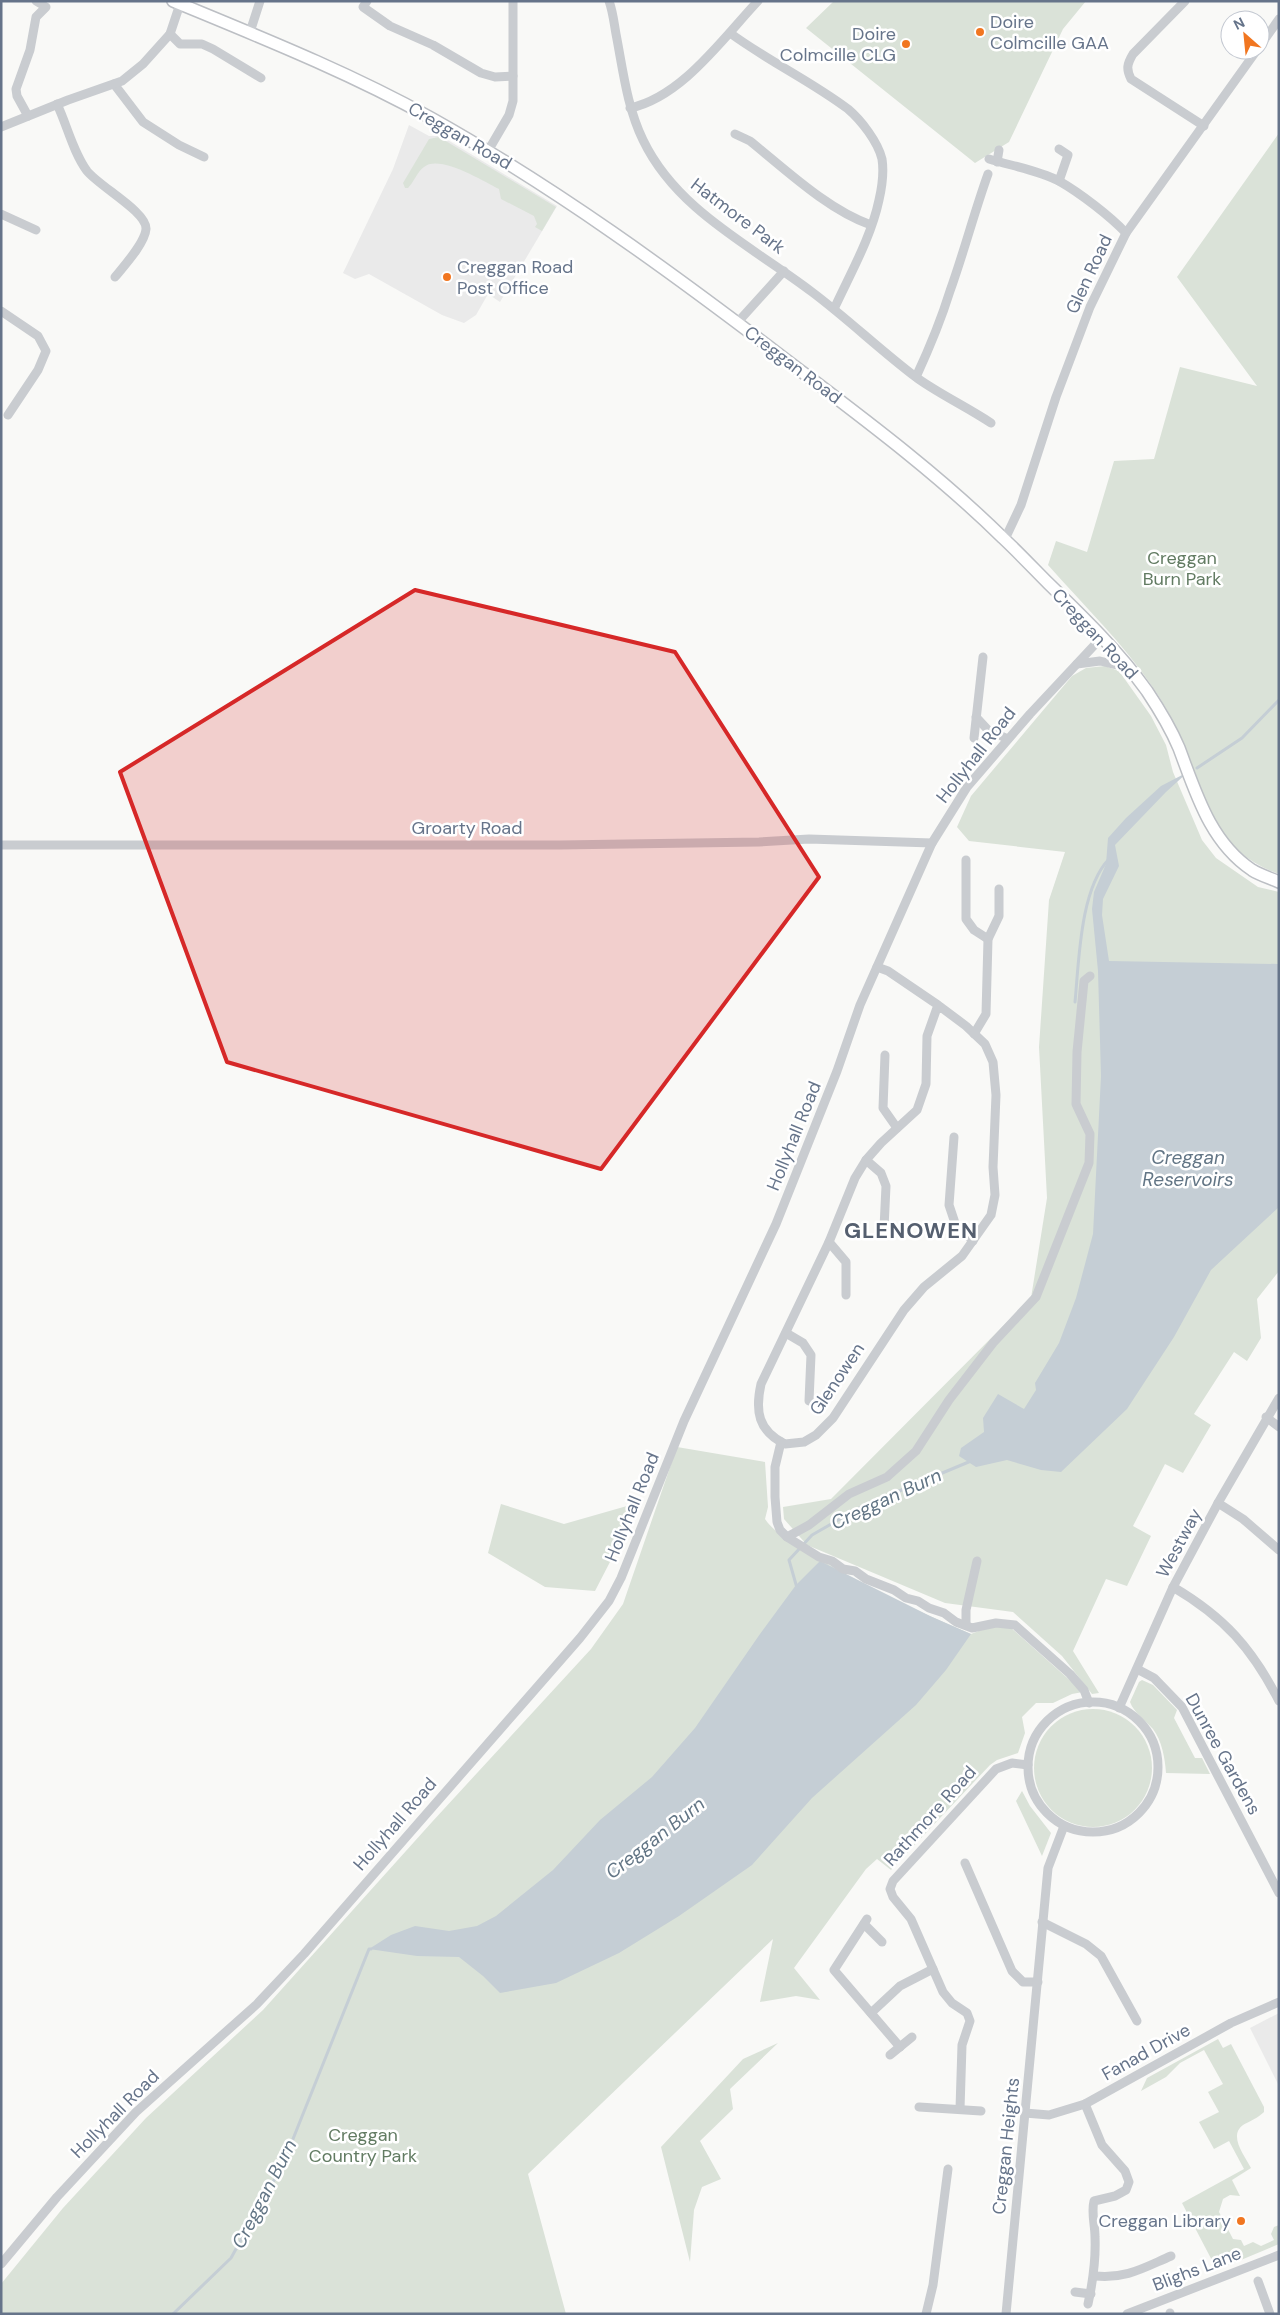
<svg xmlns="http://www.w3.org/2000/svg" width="1280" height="2315" viewBox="0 0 1280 2315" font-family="'DM Sans',sans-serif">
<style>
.built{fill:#eaeaea}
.green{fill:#dae2d8}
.water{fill:#c5ced5}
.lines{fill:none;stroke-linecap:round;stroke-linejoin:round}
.stream{stroke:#c5ced5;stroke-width:3}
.major-casing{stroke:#bcbfc4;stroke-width:14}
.minor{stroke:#c9ccd0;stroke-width:9}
.major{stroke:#fff;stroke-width:11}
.marked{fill:#d62828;fill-opacity:0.2;stroke:#d62828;stroke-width:4;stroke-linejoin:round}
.poi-dot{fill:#f17620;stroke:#fff;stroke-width:2}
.labels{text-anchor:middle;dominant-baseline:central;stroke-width:5;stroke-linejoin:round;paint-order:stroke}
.poi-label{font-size:18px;fill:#66748a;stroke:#fff;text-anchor:start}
.street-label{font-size:18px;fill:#66748a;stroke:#fff}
.park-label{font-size:18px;fill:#627b62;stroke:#fff}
.water-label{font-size:19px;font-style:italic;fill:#627585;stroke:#fff}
.district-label{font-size:22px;font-weight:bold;letter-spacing:1px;fill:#555f6f;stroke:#fff}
</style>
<rect width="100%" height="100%" fill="#f9f9f7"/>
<!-- built -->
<g class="built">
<path d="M409,125l20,11h12l116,70 -57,96 -12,-8 -12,21 -12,8 -22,-8 -73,-41 -14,5 -12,-6 50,-104z"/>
<path d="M1279,2013v73l-29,-58z"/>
</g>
<!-- green -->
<g class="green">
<path d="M834,1h252l-23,28 -54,113 -34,21 -169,-135z"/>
<path d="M1279,133v741c-71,-24 -78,-93 -106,-152 -5,-12 -12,-22 -19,-33 -30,-45 -70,-83 -106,-124l8,-24 31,11 27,-91 40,-2 26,-92 77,19 -80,-109z"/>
<path d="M439,137l117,70 -14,24 -7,-4 2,-3 -3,-8 -33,-17 -2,-10c-16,-8 -60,-35 -75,-22 -7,5 -10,15 -16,21h-3l-2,-5 26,-44z"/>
<path d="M1105,666l14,5 32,45 15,29 7,27 29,68 14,18 42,29 21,5v379l-22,28 4,39 -14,23 -13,-9 -40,62 17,11 -28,48 -18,-9 -32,62 18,10 -24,50 -21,-7 -33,72 26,42 -7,1 -30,-38 -49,-44 -68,-9 -138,-58 -23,-26 -1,-12 48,-8 200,-201 16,-100 -8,-151 10,-147 16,-48 -96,-11 -12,-14 14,-31 101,-120 14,-8z"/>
<path d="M677,1447l88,15 3,45 -3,12c9,13 22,20 35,28 54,35 112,62 171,87l20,-8 19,1 73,65 -11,2 -19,9h-17l-14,14 3,16 -7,20 -21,7 -7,5 -99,105 -14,-11 -11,10 -72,99 26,32 -24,-4 -36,6 13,-63 -245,235 38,140h-565v-30l62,-76 83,-90 117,-108 169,-188 159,-173 32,-45z"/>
<path d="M641,1502l-46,89 -50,-4 -57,-34 13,-49 63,20z"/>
<path d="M1142,1680l11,5 24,25 -3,8 21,40h7l8,16 -44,-1c-1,-15 -4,-32 -13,-44 -8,-9 -19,-16 -23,-27l9,-20z"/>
<circle cx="1093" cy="1768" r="59"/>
<path d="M1022,1791l8,15 21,27 -9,23 -26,-55z"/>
<path d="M1218,2039l5,9 8,-4 33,63v5c-6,6 -14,9 -21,13 -15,11 2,31 8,43l-19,12 8,16 -10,-1 -7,4 -4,13 14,27 8,1 3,6 9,-4 8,4 13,-6 -3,-6 3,-7 5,-2v19l-62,26 -35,-67 62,-34 -15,-28 -15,8 -15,-27 20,-10 -11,-20 15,-8 -19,-34 -24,13 -14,14 -25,14 6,-13z"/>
<path d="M778,2043l-48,46 3,20 -33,32 21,38 -19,8 -8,23 -4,52 -29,-115 82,-88z"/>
</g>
<!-- water -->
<g class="water">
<path d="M1188,772l-22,20 -51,53 4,21 -16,33 -1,16 7,46 170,3v243l-68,63 -37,67 -47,72 -66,63 -20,-2 -34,-10 -31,7 -17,-11 2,-8 23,-16 -1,-14 15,-24 26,15 12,-19 -1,-7 24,-40 17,-45 17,-64 8,-158 -3,-105 -6,-62 2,-17 12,-28 2,-26 18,-20 35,-32z"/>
<path d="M820,1561l110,55 41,18 -25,36 -30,35 -104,93 -60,67 -73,51 -60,37 -63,30 -56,10 -17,-17 -24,-19 -42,-1 -48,-7 22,-14 24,-9 34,5 28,-5 19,-10 57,-46 47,-50 52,-43 43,-49 65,-94 36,-49z"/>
</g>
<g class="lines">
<!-- stream -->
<g class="stream">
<path d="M1197,768l45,-30 37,-38"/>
<path d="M1075,1002c4,-41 5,-113 34,-143"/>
<path d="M797,1588l-8,-28 23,-25 49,-28 110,-46"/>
<path d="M173,2314l58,-56 52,-94 86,-215h2"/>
</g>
<defs>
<path id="major" d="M173,1c87,36 175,71 258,117 125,70 240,154 354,241 75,57 151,113 218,179 16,15 31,31 46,46 35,34 70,68 98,107 12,18 24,38 32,57 17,45 31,94 73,122 8,5 18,8 27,12"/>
</defs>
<!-- major casing -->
<use href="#major" class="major-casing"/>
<!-- minor -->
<g class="minor">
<path d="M367,1l-4,6 27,19 43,19 48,28 14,4 18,-1"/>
<path d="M609,1c4,11 5,22 7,33 7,36 11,73 27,106 34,71 109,106 169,152 36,27 69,59 105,86 24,17 50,29 74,45"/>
<path d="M1185,1l-52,53c-6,10 -7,15 -2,25l73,47"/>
<path d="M250,32l10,-31"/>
<path d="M730,33c38,28 81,48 118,76 13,11 30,33 34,50 2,13 0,28 -3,41 -8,38 -29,74 -45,109"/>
<path d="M170,34l10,10h22l11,5 48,29"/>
<path d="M1260,46l19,-27"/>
<path d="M114,84l29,38 36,23 25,12"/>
<path d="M57,104c10,21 16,48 30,67 13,16 60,41 59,58 -1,14 -22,37 -31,48"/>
<path d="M630,108c52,-11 93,-70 128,-107"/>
<path d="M28,116l-11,-20 -1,-7 14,-39 6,-33 10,-10 -10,-6"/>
<path d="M1,127l67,-27 54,-19 21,-17 27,-30 10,-30"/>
<path d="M735,134l15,7c36,29 78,69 121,84"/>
<path d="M1059,149l9,6 -9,26"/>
<path d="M488,151l21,-36 4,-14v-100"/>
<path d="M989,159c23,7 49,11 70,22 21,12 51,35 67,52"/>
<path d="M997,162l2,-12"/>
<path d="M1,214l35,16"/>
<path d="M1,311l37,25 8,15 -8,19 -30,45"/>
<path d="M737,323l47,-52"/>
<path d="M916,377c13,-28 25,-57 34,-86 14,-39 24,-78 38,-117"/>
<path d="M1005,539l16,-34 35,-108 34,-90 36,-74 131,-183"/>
<path d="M1077,664l23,-3 29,7"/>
<path d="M976,717l12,13 20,9"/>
<path d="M974,738l9,-81"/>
<path d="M1,845h559l199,-3 50,-3 123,4"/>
<path d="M966,860v59l8,11 14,9"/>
<path d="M877,967l11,4 50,34 28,21 19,18 8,18 3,33 -3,72 2,28 -4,20 -29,41 -38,31 -20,23 -71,108 -17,17 -12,7 -19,2c-27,-13 -30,-33 -24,-60l68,-142 26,-64 11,-18 15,-17 36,-33 9,-26 1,-48 11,-31"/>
<path d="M974,1034l12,-20 2,-75 11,-23v-27"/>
<path d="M885,1055l-2,53 14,20"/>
<path d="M954,1137l-5,68 6,18 18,18"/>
<path d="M866,1160l15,13 5,13 -2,42"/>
<path d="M829,1242l17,20v33"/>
<path d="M786,1333l17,10 8,12 -2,46"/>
<path d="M1266,1417l13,10"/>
<path d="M781,1442l-6,25v30l2,25 3,8 7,7 32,20 13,4 11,8 12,2 11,8 28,11 12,8 12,3 11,7 15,5 12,9 16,6 24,-5 19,2 55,49 14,16 5,13"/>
<path d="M1218,1503l25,16 36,31"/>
<path d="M787,1537l22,-12 40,-31 38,-17 29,-26 33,-51 44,-57 43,-46 53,-134 1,-29 -14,-30 1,-52 7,-71 6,-5"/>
<path d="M1173,1587c51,30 79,61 106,114"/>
<path d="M966,1625v-15l11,-49"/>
<path d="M1137,1669l17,9 28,29 97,186"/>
<circle cx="1093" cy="1767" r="65"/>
<path d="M1119,1708l54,-121 45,-84 61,-105"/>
<path d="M965,1863l47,108 11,11h15"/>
<path d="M867,1919l-33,51 66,77"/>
<path d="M1042,1922l44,22 15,12 36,65"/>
<path d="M864,1924l18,18"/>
<path d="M871,2013l29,-27 33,-17"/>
<path d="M890,2055l22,-18"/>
<path d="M1085,2104l17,41 23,26 4,11 -3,8 -11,6 -21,5c-3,12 1,23 1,36 1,23 -2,44 -7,67"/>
<path d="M919,2107l62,4"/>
<path d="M960,2109l2,-64 8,-24 -3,-8 -15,-10 -9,-11 -32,-73 -18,-22 -3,-8 3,-8 103,-112 16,-6 16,2"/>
<path d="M1025,2113l24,2 36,-11 146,-81 48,-21"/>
<path d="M1,2264l56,-67 79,-85 121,-108 47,-50 276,-316 29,-37 12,-23 63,-157 92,-197 61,-153 23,-66 72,-162 35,-56 63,-73 72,-77"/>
<path d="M1095,2276c31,3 48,-8 76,-20"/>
<path d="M1258,2281l12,33"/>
<path d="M1075,2292l16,2"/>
<path d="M1170,2313v1"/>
<path d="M926,2314l7,-29 15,-116"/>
<path d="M1006,2314l42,-446 16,-42"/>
<path d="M1127,2314l152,-59"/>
</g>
<!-- major -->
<use href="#major" class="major"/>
</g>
<!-- marked area -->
<path class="marked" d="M415,590l260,62 144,225 -218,292 -374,-107 -107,-290z"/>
<!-- markers -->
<g class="poi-dot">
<circle cx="980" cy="32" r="5"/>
<circle cx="906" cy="44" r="5"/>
<circle cx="447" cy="277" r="5"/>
<circle cx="1241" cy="2221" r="5"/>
</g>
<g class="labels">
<!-- poi labels -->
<g class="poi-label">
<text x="990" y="22">Doire<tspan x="990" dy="21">Colmcille GAA</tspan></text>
<text x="896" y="34" text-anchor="end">Doire<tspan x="896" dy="21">Colmcille CLG</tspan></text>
<text x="457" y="267">Creggan Road<tspan x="457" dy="21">Post Office</tspan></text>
<text x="1231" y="2221" text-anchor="end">Creggan Library</text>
</g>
<!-- street labels -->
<g class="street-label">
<text transform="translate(460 136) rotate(30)">Creggan Road</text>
<text transform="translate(738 216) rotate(37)">Hatmore Park</text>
<text transform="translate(1089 274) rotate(-65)">Glen Road</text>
<text transform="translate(793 365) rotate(37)">Creggan Road</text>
<text transform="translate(1095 634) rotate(47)">Creggan Road</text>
<text transform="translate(976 755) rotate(-52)">Hollyhall Road</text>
<text x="467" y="828">Groarty Road</text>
<text transform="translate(794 1136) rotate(-68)">Hollyhall Road</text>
<text transform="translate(837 1379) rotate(-56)">Glenowen</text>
<text transform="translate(632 1507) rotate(-68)">Hollyhall Road</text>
<text transform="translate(1179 1543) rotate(-62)">Westway</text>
<text transform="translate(1223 1754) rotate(61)">Dunree Gardens</text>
<text transform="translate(930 1816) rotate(-48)">Rathmore Road</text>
<text transform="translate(395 1824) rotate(-49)">Hollyhall Road</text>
<text transform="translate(1146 2052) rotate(-29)">Fanad Drive</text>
<text transform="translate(115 2114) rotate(-45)">Hollyhall Road</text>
<text transform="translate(1006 2146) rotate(-84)">Creggan Heights</text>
<text transform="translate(1197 2269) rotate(-21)">Blighs Lane</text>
</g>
<!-- park labels -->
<g class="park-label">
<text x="1182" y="558">Creggan<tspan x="1182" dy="21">Burn Park</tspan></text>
<text x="363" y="2135">Creggan<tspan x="363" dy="21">Country Park</tspan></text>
</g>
<!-- water labels -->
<g class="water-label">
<text x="1188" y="1157">Creggan<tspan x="1188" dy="22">Reservoirs</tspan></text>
<text transform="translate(886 1499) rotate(-25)">Creggan Burn</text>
<text transform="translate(655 1838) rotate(-38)">Creggan Burn</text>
<text transform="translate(264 2194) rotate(-63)">Creggan Burn</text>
</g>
<!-- district labels -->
<g class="district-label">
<text x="911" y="1230">GLENOWEN</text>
</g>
</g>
<!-- border -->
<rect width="1280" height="2315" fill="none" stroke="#66748a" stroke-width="5"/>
<!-- north arrow -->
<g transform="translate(1245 35) rotate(333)"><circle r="24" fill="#ffffff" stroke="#c2c7d0"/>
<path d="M0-4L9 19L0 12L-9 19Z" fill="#f17620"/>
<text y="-8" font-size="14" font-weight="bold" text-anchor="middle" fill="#66748a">N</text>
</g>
</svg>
